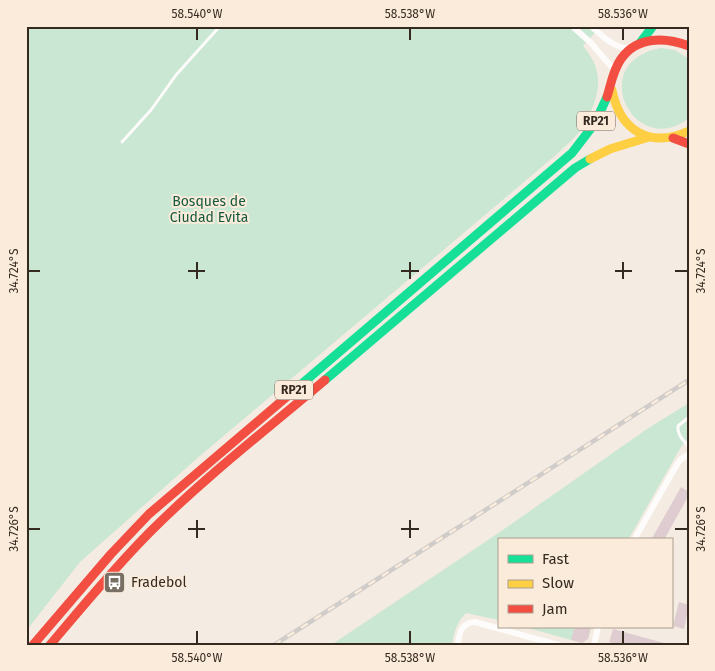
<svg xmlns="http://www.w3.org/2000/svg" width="715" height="671" viewBox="0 0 715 671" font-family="'Fira Sans',sans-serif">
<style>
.green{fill:#c9e7d2}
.building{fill:#dfccd0}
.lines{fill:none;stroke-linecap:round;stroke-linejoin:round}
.lane{stroke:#fdfcfb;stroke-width:3}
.street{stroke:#fdfcfb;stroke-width:6}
.fast{stroke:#16e098;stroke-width:9}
.slow{stroke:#ffcf43;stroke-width:9}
.jam{stroke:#f24e42;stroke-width:9}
.rail-casing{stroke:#cfccc9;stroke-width:4.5}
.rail{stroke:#fbebdb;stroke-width:2.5;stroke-dasharray:8;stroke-linecap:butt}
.ticks{fill:none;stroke:#342a20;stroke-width:2}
.labels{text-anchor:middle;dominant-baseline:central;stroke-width:4;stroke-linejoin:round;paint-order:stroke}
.shield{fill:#fbebdb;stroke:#706458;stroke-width:1}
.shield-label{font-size:12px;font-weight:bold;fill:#342a20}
.park-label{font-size:14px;fill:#13593e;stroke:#fbebdb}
.poi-label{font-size:14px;fill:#342a20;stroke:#fbebdb;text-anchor:start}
.neatline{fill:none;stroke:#342a20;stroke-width:2}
.ticks-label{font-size:12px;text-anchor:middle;fill:#342a20}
</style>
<rect width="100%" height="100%" fill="#f4ebe2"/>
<!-- green -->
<g class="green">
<path d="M26,26h575l-18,20c19,22 19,43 6,69 -2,4 -4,10 -7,14 -7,9 -17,17 -25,25l-363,307 -114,101 -54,69z"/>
<path d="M661,48l14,2 14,9v59c-54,43 -105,-56 -28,-70z"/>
<path d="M689,403v34l-8,10 -53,93h-129v80l-33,-7c-9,9 -12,19 -14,32h-121l169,-113 147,-103z"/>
<path d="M525,627h66l-3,12 -17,1z"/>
</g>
<!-- building -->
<g class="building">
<path d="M681,487l8,5v3l-14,25 -11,20h-13z"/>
<path d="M679,602l10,3 -5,24 -11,-3z"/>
<path d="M575,627h16l-3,12 -6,4 -11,-3z"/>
<path d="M613,629l51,14v2h-44l-11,-3z"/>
</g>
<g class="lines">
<!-- lane -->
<g class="lane">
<path d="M122,142l29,-32 25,-35 44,-49"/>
<path d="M689,417l-11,9c-1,9 5,14 11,21"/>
</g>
<!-- street -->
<g class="street">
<path d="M572,26l19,17 24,28"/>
<path d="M591,26c11,10 23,22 39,23"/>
<path d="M634,540l42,-74 5,-7 8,-5"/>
<path d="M458,645c1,-12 3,-22 17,-23l83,23"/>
<path d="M594,645l4,-18"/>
<path d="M687,645l2,-3"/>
</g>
<!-- fast -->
<g class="fast">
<path d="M640,43l13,-17"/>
<path d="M325,380l250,-212 15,-9"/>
<path d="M297,388l275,-235 23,-30 12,-26"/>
</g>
<!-- slow -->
<g class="slow">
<path d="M612,90c8,41 38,59 77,41"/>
<path d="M590,159l20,-10 39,-12"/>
</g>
<!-- jam -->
<g class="jam">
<path d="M607,97c4,-13 6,-27 14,-38 16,-23 44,-22 68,-13"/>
<path d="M673,138l16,6"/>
<path d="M33,645l78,-91 38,-40 148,-126"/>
<path d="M50,645c33,-39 65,-78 100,-113 55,-55 116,-102 175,-152"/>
</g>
<defs>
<path id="rail" d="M274,645l415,-265"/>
</defs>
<!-- rail casing -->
<use href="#rail" class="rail-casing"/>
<!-- rail -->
<use href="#rail" class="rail"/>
</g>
<!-- ticks -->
<path class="ticks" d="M197,28v12M410,28v12M623,28v12M197,262v17M410,262v17M623,262v17M28,271h12M188,271h17M401,271h18M615,271h17M675,271h13M197,520v18M410,520v18M28,529h12M188,529h17M401,529h18M675,529h13M197,631v13M410,631v13M623,631v13"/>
<!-- icons -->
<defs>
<symbol id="bus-square" viewBox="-11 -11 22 22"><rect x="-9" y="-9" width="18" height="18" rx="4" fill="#776e64" stroke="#fbebdb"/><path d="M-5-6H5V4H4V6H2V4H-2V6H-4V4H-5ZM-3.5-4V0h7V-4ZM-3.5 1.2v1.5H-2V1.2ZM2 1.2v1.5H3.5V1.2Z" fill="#fff"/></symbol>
</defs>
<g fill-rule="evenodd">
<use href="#bus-square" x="102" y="570" width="25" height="25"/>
</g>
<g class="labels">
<!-- shield labels -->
<g class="shield">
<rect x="577" y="111.5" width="38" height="19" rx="4"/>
<rect x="275" y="380.5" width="38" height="19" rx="4"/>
</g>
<g class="shield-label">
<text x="596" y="121">RP21</text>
<text x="294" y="390">RP21</text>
</g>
<!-- park labels -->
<g class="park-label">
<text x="209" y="201">Bosques de<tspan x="209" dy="16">Ciudad Evita</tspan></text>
</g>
<!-- poi labels -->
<g class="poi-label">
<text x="131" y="582">Fradebol</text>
</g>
</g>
<!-- border -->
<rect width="715" height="671" fill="none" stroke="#fbebdb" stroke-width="55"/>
<!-- legend -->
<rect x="498" y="538" width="175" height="90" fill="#fbebdb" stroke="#ab9e90"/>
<rect x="508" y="555" width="25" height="8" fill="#16e098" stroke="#ab9e90"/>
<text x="542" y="564" font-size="15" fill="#342a20">Fast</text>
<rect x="508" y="580" width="25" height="8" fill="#ffcf43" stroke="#ab9e90"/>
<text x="542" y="588" font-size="15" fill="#342a20">Slow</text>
<rect x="508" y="605" width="25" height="8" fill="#f24e42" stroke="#ab9e90"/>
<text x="542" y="614" font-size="15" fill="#342a20">Jam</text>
<rect x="28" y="28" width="660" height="616" class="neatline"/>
<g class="ticks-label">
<text x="197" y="18">58.540°W</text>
<text x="410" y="18">58.538°W</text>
<text x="623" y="18">58.536°W</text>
<text transform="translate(14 271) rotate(-90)" y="4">34.724°S</text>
<text transform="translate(701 271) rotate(-90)" y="4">34.724°S</text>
<text transform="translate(14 529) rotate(-90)" y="4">34.726°S</text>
<text transform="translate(701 529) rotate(-90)" y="4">34.726°S</text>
<text x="197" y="662">58.540°W</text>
<text x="410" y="662">58.538°W</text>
<text x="623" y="662">58.536°W</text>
</g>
</svg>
